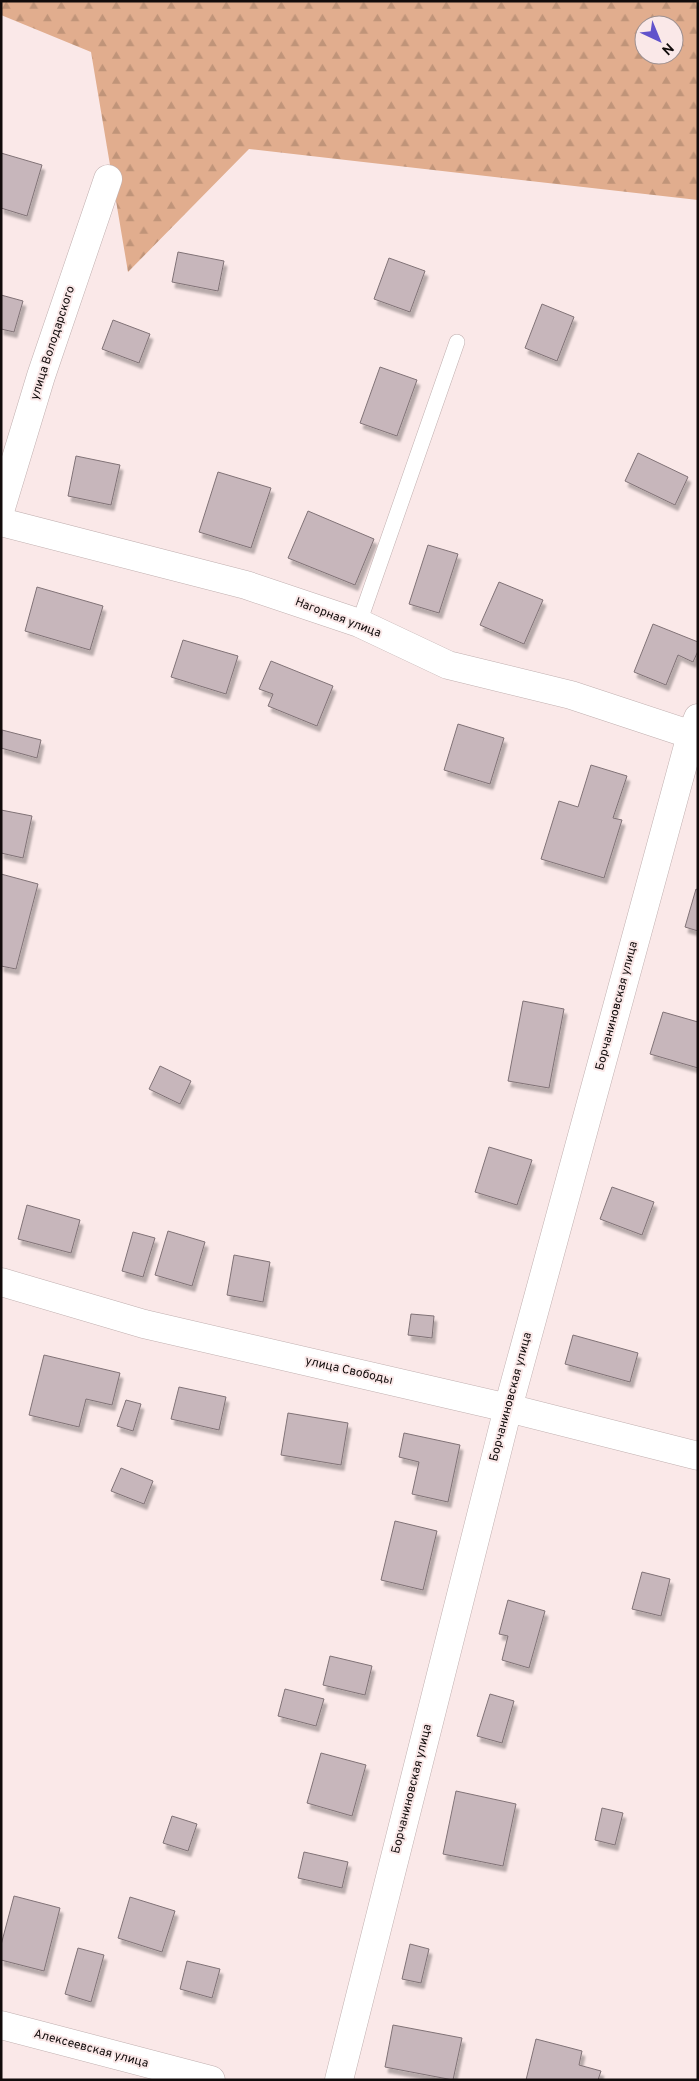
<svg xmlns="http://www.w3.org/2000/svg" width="699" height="2081" viewBox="0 0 699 2081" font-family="Overpass,sans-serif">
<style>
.forest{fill:url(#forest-firs);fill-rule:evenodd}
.building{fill:#c7b6bb;stroke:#807276;filter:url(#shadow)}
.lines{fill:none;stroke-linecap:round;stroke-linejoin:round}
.service-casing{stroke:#c0afaf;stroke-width:16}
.minor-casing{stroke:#c0afaf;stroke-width:29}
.service{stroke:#fff;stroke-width:15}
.minor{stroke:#fff;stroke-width:28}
.labels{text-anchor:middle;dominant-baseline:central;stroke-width:4;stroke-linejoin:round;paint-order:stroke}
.street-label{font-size:12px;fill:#110b0b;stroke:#fae8e8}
</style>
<defs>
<pattern id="forest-firs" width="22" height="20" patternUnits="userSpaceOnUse" patternTransform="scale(1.25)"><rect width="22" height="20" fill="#e1ad8e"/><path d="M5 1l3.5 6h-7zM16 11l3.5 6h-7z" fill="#c09479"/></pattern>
<filter id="shadow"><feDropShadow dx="3" dy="5.5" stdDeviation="1" flood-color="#0004"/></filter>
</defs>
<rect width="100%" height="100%" fill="#fae8e8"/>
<!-- forest -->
<path class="forest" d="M1,1h697v199l-449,-51 -121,123 -37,-220 -90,-37zM644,25h30v30h-30z"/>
<!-- building -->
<g class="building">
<path d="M1,153l41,12 -15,51 -26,-8z"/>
<path d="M178,252l46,9 -6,30 -46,-9z"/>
<path d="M389,258l36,13 -15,41 -36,-13z"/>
<path d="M1,295l22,6 -9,31 -13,-3z"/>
<path d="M542,304l32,13 -17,44 -32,-13z"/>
<path d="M113,320l37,14 -11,29 -37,-14z"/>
<path d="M380,367l37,13 -20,56 -37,-13z"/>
<path d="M638,453l50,24 -13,28 -50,-24z"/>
<path d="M76,456l44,9 -9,40 -43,-9z"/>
<path d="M218,472l53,16 -20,60 -52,-16z"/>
<path d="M308,511l66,28 -19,46 -67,-27z"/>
<path d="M428,545l30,9 -19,59 -30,-9z"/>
<path d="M499,582l44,18 -19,44 -44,-19z"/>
<path d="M37,587l66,19 -13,44 -65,-19z"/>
<path d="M653,624l45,18v9l-5,11 -15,-7 -12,30 -32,-13z"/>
<path d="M183,640l55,16 -12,38 -55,-17z"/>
<path d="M271,661l62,25 -16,40 -49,-20 5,-12 -14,-5z"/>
<path d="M458,724l46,14 -14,46 -46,-14z"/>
<path d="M2,730l39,10 -4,18 -36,-10z"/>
<path d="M591,765l36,11 -14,42 9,2 -18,58 -63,-19 18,-58 19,6z"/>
<path d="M1,810l31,6 -9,42 -22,-5z"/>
<path d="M1,874l37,10 -22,85 -15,-3z"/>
<path d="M696,889l2,1v41l-13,-4z"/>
<path d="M523,1001l41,8 -15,79 -41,-7z"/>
<path d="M663,1012l35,10v46l-48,-14z"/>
<path d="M160,1066l31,15 -11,23 -31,-15z"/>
<path d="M489,1147l43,13 -15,45 -42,-13z"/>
<path d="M612,1187l42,15 -12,33 -42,-16z"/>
<path d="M27,1205l53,15 -9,33 -53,-14z"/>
<path d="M168,1231l37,11 -13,44 -37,-11z"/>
<path d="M133,1232l22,6 -12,39 -21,-6z"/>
<path d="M234,1255l36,7 -7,40 -36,-7z"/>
<path d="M411,1314l23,2 -2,22 -24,-3z"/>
<path d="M573,1335l65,18 -8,29 -65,-18z"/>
<path d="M44,1355l76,18 -8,32 -26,-6 -7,28 -50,-12z"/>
<path d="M179,1387l47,10 -7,33 -48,-11z"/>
<path d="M126,1400l15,4 -8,27 -16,-5z"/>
<path d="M288,1413l60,10 -7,42 -60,-10z"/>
<path d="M404,1433l56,12 -12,57 -36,-8 7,-32 -20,-5z"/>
<path d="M121,1468l32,13 -9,23 -33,-13z"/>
<path d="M395,1521l42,10 -14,59 -42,-10z"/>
<path d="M642,1572l28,7 -9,37 -29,-7z"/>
<path d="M508,1600l37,11 -16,57 -27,-8 6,-24 -9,-2z"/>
<path d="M330,1656l42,10 -7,29 -42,-10z"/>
<path d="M285,1689l39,10 -8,27 -38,-10z"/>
<path d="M490,1694l24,7 -12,42 -25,-7z"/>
<path d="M321,1753l45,12 -14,51 -45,-13z"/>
<path d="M456,1791l60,13 -13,62 -60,-12z"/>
<path d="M602,1808l21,5 -8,32 -20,-5z"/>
<path d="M172,1816l25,8 -9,27 -25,-8z"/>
<path d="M304,1852l44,10 -6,26 -44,-10z"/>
<path d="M14,1896l46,12 -16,63 -43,-11v-15z"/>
<path d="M130,1897l45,14 -13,41 -44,-14z"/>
<path d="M410,1944l19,5 -8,34 -19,-4z"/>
<path d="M78,1948l26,7 -13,47 -26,-8z"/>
<path d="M187,1961l33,8 -8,29 -32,-9z"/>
<path d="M393,2025l69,13 -9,42 -68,-13z"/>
<path d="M536,2039l46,12 -3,14 22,6 -3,9h-72z"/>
</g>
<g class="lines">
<defs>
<path id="service" d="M359,623l98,-281"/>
<g id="minor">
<path d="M1,508l40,-132 67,-197"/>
<path d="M1,522l245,63 113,38 89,42 123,30 127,42"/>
<path d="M1,1282l143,42 364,84 190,48"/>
<path d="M1,2025l210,55"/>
<path d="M339,2080l169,-672 183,-673 7,-17"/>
</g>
</defs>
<!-- service casing -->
<use href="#service" class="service-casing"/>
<!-- minor casing -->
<use href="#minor" class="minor-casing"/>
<!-- service -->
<use href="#service" class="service"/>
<!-- minor -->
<use href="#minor" class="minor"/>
</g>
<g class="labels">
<!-- street labels -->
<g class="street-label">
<text transform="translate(53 343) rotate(-72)">улица Володарского</text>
<text transform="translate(338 618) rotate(21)">Нагорная улица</text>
<text transform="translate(617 1006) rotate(-75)">Борчаниновская улица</text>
<text transform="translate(349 1371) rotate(13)">улица Свободы</text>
<text transform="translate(511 1397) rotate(-75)">Борчаниновская улица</text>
<text transform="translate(412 1789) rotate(-76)">Борчаниновская улица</text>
<text transform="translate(91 2049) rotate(15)">Алексеевская улица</text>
</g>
</g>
<!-- border -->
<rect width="699" height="2081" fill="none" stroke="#110b0b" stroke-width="5"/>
<!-- north arrow -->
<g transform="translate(659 40) rotate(136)"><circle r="24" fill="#fae8e8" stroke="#9d9090"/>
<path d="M0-4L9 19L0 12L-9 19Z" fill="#6152cb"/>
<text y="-8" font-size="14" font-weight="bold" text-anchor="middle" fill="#110b0b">N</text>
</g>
</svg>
